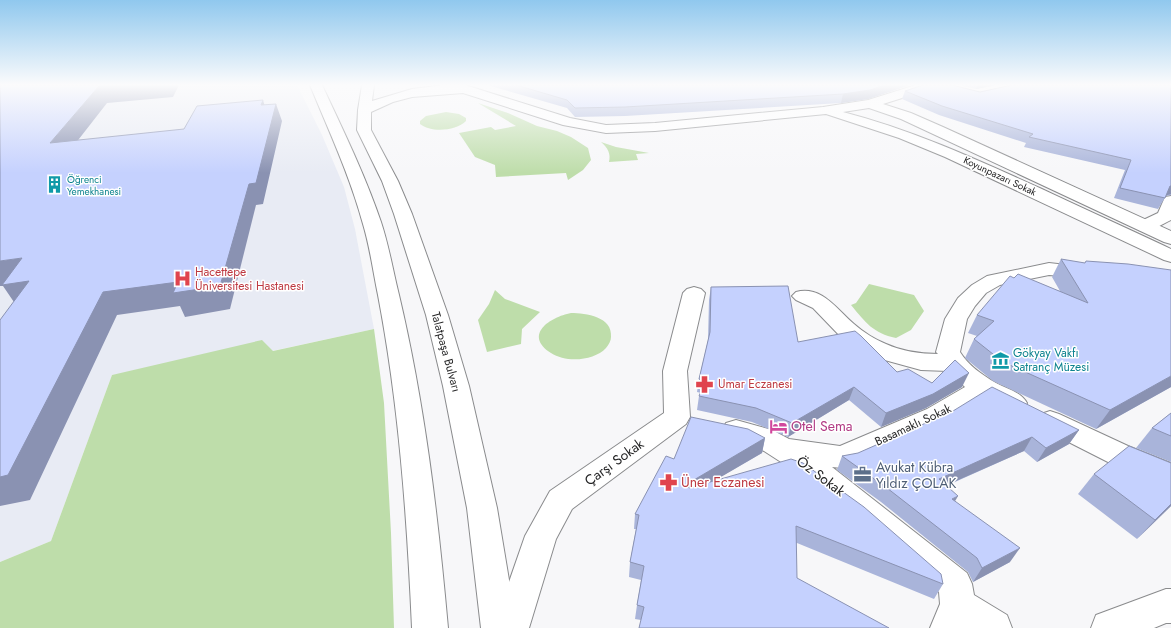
<svg xmlns="http://www.w3.org/2000/svg" width="1171" height="628" viewBox="0 0 1171 628" font-family="Jost,sans-serif">
<style>
.built{fill:#e8ebf4}
.green{fill:#beddaa}
.lines{fill:none;stroke-linecap:round;stroke-linejoin:round}
.minor-casing{stroke:#8a8b8d;stroke-width:2}
.major-casing{stroke:#8a8b8d;stroke-width:2}
.minor{fill:#fff;fill-rule:evenodd}
.major{fill:#fff;fill-rule:evenodd}
.wall{fill:#a9b4da}
.shaded-wall{fill:#8a92b2}
.building{fill:#c5d1fe;stroke:#8a92b2}
.labels{text-anchor:middle;dominant-baseline:central;stroke-width:3;stroke-linejoin:round;paint-order:stroke}
.far-street-label{font-size:10px;fill:#242425;stroke:#fff}
.far-culture-label{font-size:10px;fill:#0d838f;stroke:#fff;text-anchor:start}
.health-label{font-size:12px;fill:#be3a42;stroke:#fff;text-anchor:start}
.street-label{font-size:12px;fill:#242425;stroke:#fff}
.culture-label{font-size:12px;fill:#0d838f;stroke:#fff;text-anchor:start}
.near-hotel-label{font-size:14px;fill:#b23c85;stroke:#fff;text-anchor:start}
.near-street-label{font-size:14px;fill:#242425;stroke:#fff}
.near-service-label{font-size:14px;fill:#4e5e75;stroke:#fff;text-anchor:start}
.near-health-label{font-size:14px;fill:#be3a42;stroke:#fff;text-anchor:start}
</style>
<rect width="100%" height="100%" fill="#f7f7f9"/>
<!-- built -->
<path class="built" d="M0,85h297l25,50 22,52 11,42 19,100 -102,22 -160,24 -61,166 -51,21z"/>
<!-- green -->
<g class="green">
<path d="M478,103l30,10 29,13 20,5 14,6 17,11 3,12 -8,10 -15,10 -2,-7 -70,4 -1,-12 -20,-8 -16,-24 32,-6 4,3 21,-4z"/>
<path d="M446,112l13,2 7,4v3c-10,10 -35,12 -46,3v-3l6,-5z"/>
<path d="M601,142l15,5 33,6 -13,1 2,6 -29,2c2,-8 -1,-14 -8,-20z"/>
<path d="M869,284l45,11 10,16 -13,19 -15,8c-23,-5 -30,-15 -45,-33l5,-2z"/>
<path d="M495,290l10,9 35,13 -18,17 -1,15 -34,8 -9,-32 11,-16z"/>
<path d="M571,313c15,0 42,4 40,24 0,4 -2,7 -5,11 -12,13 -40,15 -55,5 -28,-18 -1,-36 20,-40z"/>
<path d="M374,329l10,74 7,130 3,95h-394v-66l51,-21 61,-166 150,-35 11,11z"/>
</g>
<g class="lines">
<defs>
<g id="minor">
<path d="M1171,196v24c-11,5 -21,13 -32,10l-3,-4 3,-4 19,-9 7,-16z"/>
<path d="M1049,263l44,5 3,4 -3,4 -7,2 -37,-3 -49,10 -14,8 -11,13 -8,13 -7,33c8,13 22,23 36,31 11,6 25,9 31,20l-4,7 -9,2 -9,-2 -21,-11 -39,24 -93,42 -10,3 -10,-1 135,106 5,11 2,11 33,20 5,13h-82l10,-24 -1,-12 -89,-77 -52,-42 -34,-22 -20,-9 -18,-5 -4,-7 4,-7 10,-3 36,10 17,9 51,7 87,-37 38,-22 -17,-16 -27,-1 -51,-14 -31,-21 -26,-27 -17,-8 -4,-4 4,-4c26,-7 41,18 58,32 9,8 22,16 32,20 15,7 35,10 52,10l-2,-2 9,-33 13,-21 14,-13 15,-9z"/>
<path d="M694,287l7,2 4,4 -18,78 3,46 -4,7 -114,85 -16,30 -27,89h-36l32,-92 25,-45 114,-78 -1,-42 20,-78 4,-4z"/>
<path d="M1050,411l9,3 69,32 43,17v25l-63,-26 -67,-34 -4,-7 4,-7z"/>
<path d="M1166,589h5v34h-5l-12,5h-63l5,-13z"/>
</g>
<g id="major">
<path d="M310,85h12c21,45 43,90 59,137 8,24 12,49 18,73 26,110 39,221 49,333h-36c-5,-112 -13,-223 -34,-333 -5,-24 -8,-48 -15,-71 -13,-48 -34,-93 -53,-139z"/>
<path d="M362,85h12l-2,16 40,-12 33,-4h20l105,33 36,7 49,-2 168,-16 45,-7 48,-15h20l-2,3 -51,16 28,9 32,14 228,104v13l-7,-2 -263,-123 -32,-11 -26,4c70,18 135,48 201,78 42,20 85,39 127,59v13l-7,-2 -219,-103 -46,-19 -73,-24 -171,17 -49,2 -43,-8 -100,-32 -51,4 -19,5 -22,10v18l27,51 14,33 36,101 21,71 28,122 20,120h-36l-14,-120 -24,-122 -17,-71 -32,-101 -12,-33 -25,-51 1,-20z"/>
</g>
</defs>
<!-- minor casing -->
<use href="#minor" class="minor-casing"/>
<!-- major casing -->
<use href="#major" class="major-casing"/>
<!-- minor -->
<use href="#minor" class="minor"/>
<!-- major -->
<use href="#major" class="major"/>
</g>
<!-- wall -->
<g class="wall">
<path d="M487,85h423l-42,14 -27,4 -216,13 -50,1 -8,-9z"/>
<path d="M959,85h37l-20,4z"/>
<path d="M1171,85v110l-5,1 -8,13 -44,-11 11,-28 -101,-23 2,-4 -87,-28 -37,-16 3,-8 75,1z"/>
<path d="M1061,259l110,128 -75,42 -103,-48 -28,-23 9,-19 3,-3 -9,-3 9,-18 37,-37 46,13 -8,-14z"/>
<path d="M711,287l87,55 134,41 30,4 -36,21 -45,19 -32,-27 -61,37 -36,-15 -55,-12 2,-14 2,-3 -4,-1 2,-13 9,-39 1,-40z"/>
<path d="M1171,413v49l-35,-14 16,-20z"/>
<path d="M1079,430l-10,14 -32,18 -13,-11 -78,35 9,16 55,60 -37,20 -5,-10 -87,-70 -44,-32 5,-14z"/>
<path d="M765,438l-3,15 -47,27 228,104 -9,15 -137,-56 -156,77 -6,-1 2,-14 4,-25 -12,-3 1,-15 6,-33h-2l1,-15z"/>
<path d="M1171,463v43l-34,33 -59,-45 16,-20z"/>
</g>
<!-- shaded-wall -->
<g class="shaded-wall">
<path d="M110,85h69l-6,12 -66,6 -46,59 -11,-19 49,-57z"/>
<path d="M885,85h25l-42,14 -27,4 2,-9z"/>
<path d="M978,85h18l-20,4z"/>
<path d="M263,100l5,17 -7,-12z"/>
<path d="M276,104l6,17 -19,83 -7,1 -26,104 -45,8 -5,-11 -63,9 -87,185 -30,6v-29l103,-185 146,-108z"/>
<path d="M1170,186h1v8l-7,2z"/>
<path d="M22,258l15,23 -19,27 -15,-22h-3v-25z"/>
<path d="M969,373l-7,14 -36,21 -45,19 5,-14z"/>
<path d="M1171,376v11l-75,42 14,-19z"/>
<path d="M854,387l-5,13 -61,37 4,-14z"/>
<path d="M1079,430l-10,14 -32,18 9,-14z"/>
<path d="M1032,437l-8,14 -93,41 8,-13z"/>
<path d="M765,438l-3,15 -77,45 2,-14z"/>
<path d="M958,496l-8,14 2,-11z"/>
<path d="M1171,504v2l-34,33 18,-19z"/>
<path d="M1020,548l-10,14 -37,20 9,-14z"/>
</g>
<!-- building -->
<g class="building">
<path d="M0,85h110l-11,1 -49,57 134,-14 13,-23 66,-6 -2,5 15,-1 -20,79 -7,1 -29,102 -47,7 5,-11 -75,10 -95,183 -8,2v-157l29,-39 -27,4 20,-27 -22,3z"/>
<path d="M516,85h369l-15,5 -27,4 -218,13 -50,1 -8,-8z"/>
<path d="M923,85h29l28,7 32,-7h159v101h-1l-5,12 -45,-10 11,-28 -102,-23 4,-3 -91,-28 -37,-15z"/>
<path d="M1061,259l24,4 1,-2 42,3 43,6v106l-61,34 -107,-48 -29,-23 20,-18 -17,-6 33,-39 4,2 4,-4 70,29z"/>
<path d="M788,286l10,56 57,-11 6,5 36,36 11,-3 24,14 23,-23 14,13 -36,21 -47,19 -32,-26 -62,36 -36,-15 -57,-12 7,-16 -7,-1 11,-47 1,-45z"/>
<path d="M992,387l87,43 -33,18 -14,-11 -93,42 19,17 -6,3 68,49 -38,20 -5,-10 -90,-70 -45,-32 16,-3 95,-42z"/>
<path d="M1171,413v23l-19,-8z"/>
<path d="M691,417l57,12 17,9 -78,46 2,4 102,-29 12,4 61,44 77,67 2,10 -147,-58 1,52 92,50h-250l5,-21 -7,-2 7,-39 -14,-4 9,-47 -4,-1 31,-58 8,3z"/>
<path d="M1129,446l42,17v41l-16,16 -61,-46z"/>
</g>
<!-- sky -->
<linearGradient id="sky" x2="0" y2="1"><stop stop-color="#90c8ee"/><stop offset="0.49" stop-color="#fbfbfc"/><stop offset="1" stop-color="#fbfbfc" stop-opacity="0"/></linearGradient>
<rect width="1171" height="173" fill="url(#sky)"/>
<!-- icons -->
<defs>
<symbol id="building-bare" viewBox="-9 -9 18 18"><path d="M-4-6H4V6H1V3H-1V6H-4ZM-2.5-4.3h1.7v1.8h-1.7ZM.8-4.3h1.7v1.8H.8ZM-2.5-1h1.7V.8h-1.7ZM.8-1h1.7V.8H.8Z" fill="#0f9aa8" stroke="#fff" stroke-width="2.5" paint-order="stroke"/></symbol>
<symbol id="hospital-bare" viewBox="-9 -9 18 18"><path d="M-5-5h3v3.5h4V-5h3V5h-3V1.5h-4V5h-3Z" fill="#e0444e" stroke="#fff" stroke-width="2.5" paint-order="stroke"/></symbol>
<symbol id="museum-bare" viewBox="-9 -9 18 18"><path d="M0-6L6-3V-2H-6V-3ZM-5-1h2V3h-2ZM-1-1h2V3h-2ZM3-1h2V3H3ZM-6 4H6V6H-6Z" fill="#0f9aa8" stroke="#fff" stroke-width="2.5" paint-order="stroke"/></symbol>
<symbol id="pharmacy-bare" viewBox="-9 -9 18 18"><path d="M-2-6h4v4h4v4h-4v4h-4v-4h-4v-4h4Z" fill="#e0444e" stroke="#fff" stroke-width="2.5" paint-order="stroke"/></symbol>
<symbol id="hotel-bare" viewBox="-9 -9 18 18"><path d="M-6-4.5h1.5V1H6V5H4.5V3h-9V5H-6ZM-4 0a1.8 1.8 0 1 1 3.6 0ZM.5 0V-2.5h3Q6-2.5 6 0Z" fill="#d1479c" stroke="#fff" stroke-width="2.5" paint-order="stroke"/></symbol>
<symbol id="office-bare" viewBox="-9 -9 18 18"><path d="M-6-3h4V-5.5h4V-3h4V5H-6ZM-1-4.5V-3h2v-1.5ZM-6 0V1H6V0Z" fill="#5c6f8a" stroke="#fff" stroke-width="2.5" paint-order="stroke"/></symbol>
</defs>
<g fill-rule="evenodd">
<use href="#building-bare" x="42" y="172" width="25" height="25"/>
<use href="#hospital-bare" x="170" y="266" width="25" height="25"/>
<use href="#museum-bare" x="988" y="348" width="25" height="25"/>
<use href="#pharmacy-bare" x="692" y="372" width="25" height="25"/>
<use href="#hotel-bare" x="766" y="414" width="25" height="25"/>
<use href="#office-bare" x="850" y="462" width="25" height="25"/>
<use href="#pharmacy-bare" x="656" y="470" width="25" height="25"/>
</g>
<g class="labels">
<!-- far-street labels -->
<g class="far-street-label">
<text transform="translate(1000 176) rotate(25)">Koyunpazarı Sokak</text>
</g>
<!-- far-culture labels -->
<g class="far-culture-label">
<text x="67" y="179">Öğrenci<tspan x="67" dy="12">Yemekhanesi</tspan></text>
</g>
<!-- health labels -->
<g class="health-label">
<text x="195" y="272">Hacettepe<tspan x="195" dy="14">Üniversitesi Hastanesi</tspan></text>
<text x="718" y="384">Umar Eczanesi</text>
</g>
<!-- street labels -->
<g class="street-label">
<text transform="translate(446 352) rotate(75)">Talatpaşa Bulvarı</text>
<text transform="translate(913 425) rotate(-25)">Basamaklı Sokak</text>
</g>
<!-- culture labels -->
<g class="culture-label">
<text x="1013" y="353">Gökyay Vakfı<tspan x="1013" dy="14">Satranç Müzesi</tspan></text>
</g>
<!-- near-hotel labels -->
<g class="near-hotel-label">
<text x="791" y="426">Otel Sema</text>
</g>
<!-- near-street labels -->
<g class="near-street-label">
<text transform="translate(614 462) rotate(-36)">Çarşı Sokak</text>
<text transform="translate(821 476) rotate(37)">Öz Sokak</text>
</g>
<!-- near-service labels -->
<g class="near-service-label">
<text x="876" y="467">Avukat Kübra<tspan x="876" dy="16">Yıldız ÇOLAK</tspan></text>
</g>
<!-- near-health labels -->
<g class="near-health-label">
<text x="681" y="482">Üner Eczanesi</text>
</g>
</g>
</svg>
